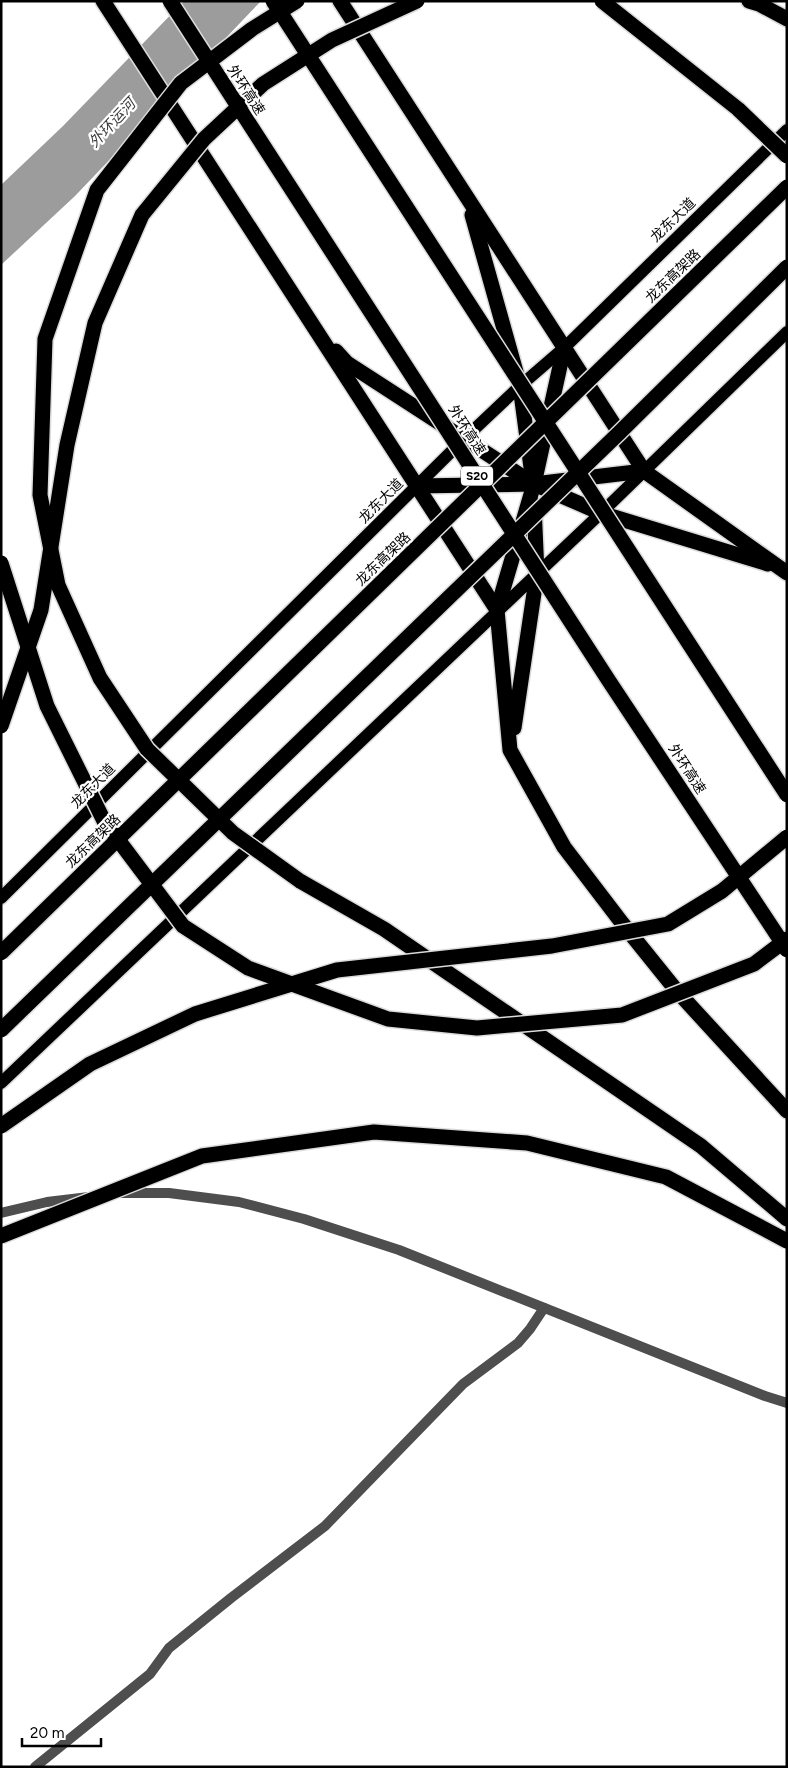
<svg xmlns="http://www.w3.org/2000/svg" width="788" height="1768" viewBox="0 0 788 1768" font-family="Figtree,'Noto Sans SC',sans-serif">
<style>
.water{fill:#9c9c9c}
.lines{fill:none;stroke-linecap:round;stroke-linejoin:round}
.primary-casing{stroke:#dbdbdb;stroke-width:15}
.highway-casing{stroke:#dbdbdb;stroke-width:18}
.street{stroke:#4e4e4e;stroke-width:10}
.primary{stroke:#000;stroke-width:12}
.highway{stroke:#000;stroke-width:15}
.highway-bridge-casing{stroke:#dbdbdb;stroke-width:18;stroke-linecap:butt}
.highway-bridge{stroke:#000;stroke-width:15}
.labels{text-anchor:middle;dominant-baseline:central;stroke-width:4.5;stroke-linejoin:round;paint-order:stroke}
.shield{fill:#fff;stroke:#4c4c4c;stroke-width:1}
.shield-label{font-size:12px;font-weight:bold;fill:#000}
.street-label{font-size:14px;fill:#000;stroke:#fff}
.water-label{font-size:15px;font-style:italic;fill:#3d3d3d;stroke:#fff}
</style>
<rect width="100%" height="100%" fill="#fff"/>
<!-- water -->
<path class="water" d="M184,1h77l-186,195 -74,69v-80l62,-59z"/>
<g class="lines">
<defs>
<g id="primary">
<path d="M1,898l464,-460 55,-52 44,-38 223,-218"/>
<path d="M1,1083l600,-570 186,-181"/>
</g>
<g id="highway">
<path d="M103,1l394,609"/>
<path d="M340,1l304,470 143,102"/>
<path d="M749,1l10,3 28,15"/>
<path d="M472,215l48,171 12,89"/>
<path d="M564,348l-30,136 -37,126 13,140 54,97 58,76 54,67 111,121"/>
<path d="M336,351l11,12 187,121 67,29 167,51"/>
<path d="M416,486l118,-2 110,-13"/>
<path d="M514,728l23,-155 -3,-68"/>
<path d="M300,881l84,48 317,217 86,73"/>
</g>
</defs>
<!-- primary casing -->
<use href="#primary" class="primary-casing"/>
<!-- highway casing -->
<use href="#highway" class="highway-casing"/>
<!-- street -->
<g class="street">
<path d="M115,1193h54l70,9 65,17 95,31 366,146 22,7"/>
<path d="M1,1213l46,-11 42,-5"/>
<path d="M35,1767l115,-93 19,-26 62,-50 94,-72 138,-142 55,-41 12,-14 14,-21"/>
</g>
<!-- primary -->
<use href="#primary" class="primary"/>
<!-- highway -->
<use href="#highway" class="highway"/>
<defs>
<g id="highway-bridge">
<path d="M170,1l439,680 178,269"/>
<path d="M273,1l514,794"/>
<path d="M297,1l-45,28 -71,54 -84,107 -52,149 -5,156 18,90 42,93 47,71 86,84 67,48"/>
<path d="M602,1l136,108 49,47"/>
<path d="M1,563l46,143 57,115 79,105 65,42 140,51 89,9 145,-13 132,-51 33,-25"/>
<path d="M1,726l40,-116 26,-165 28,-122 47,-108 62,-76 59,-55 69,-44 85,-39"/>
<path d="M1,953l786,-766"/>
<path d="M1,1030l617,-596 169,-167"/>
<path d="M1,1126l89,-62 105,-50 142,-44 215,-24 116,-22 54,-33 65,-54"/>
<path d="M1,1236l201,-80 172,-24 153,11 139,34 121,64"/>
</g>
</defs>
<!-- highway-bridge casing -->
<use href="#highway-bridge" class="highway-bridge-casing"/>
<!-- highway-bridge -->
<use href="#highway-bridge" class="highway-bridge"/>
</g>
<g class="labels">
<!-- shield labels -->
<rect class="shield" x="461" y="466.5" width="32" height="19" rx="4"/>
<g class="shield-label">
<text x="477" y="476">S20</text>
</g>
<!-- street labels -->
<g class="street-label">
<text transform="translate(246 90) rotate(57)">外环高速</text>
<text transform="translate(673 220) rotate(-44)">龙东大道</text>
<text transform="translate(673 276) rotate(-44)">龙东高架路</text>
<text transform="translate(467 430) rotate(57)">外环高速</text>
<text transform="translate(381 501) rotate(-45)">龙东大道</text>
<text transform="translate(383 559) rotate(-44)">龙东高架路</text>
<text transform="translate(687 769) rotate(57)">外环高速</text>
<text transform="translate(93 786) rotate(-45)">龙东大道</text>
<text transform="translate(93 841) rotate(-44)">龙东高架路</text>
</g>
<!-- water labels -->
<g class="water-label">
<text transform="translate(112 123) rotate(-47)">外环运河</text>
</g>
</g>
<!-- border -->
<rect width="788" height="1768" fill="none" stroke="#000000" stroke-width="5"/>
<!-- scale -->
<path d="M22 1738v8h79v-8" fill="none" stroke="#000000" stroke-width="2.5"/>
<text x="30" y="1738" font-size="15" fill="#000000" stroke="#ffffff" stroke-width="4" paint-order="stroke">20 m</text>
</svg>
